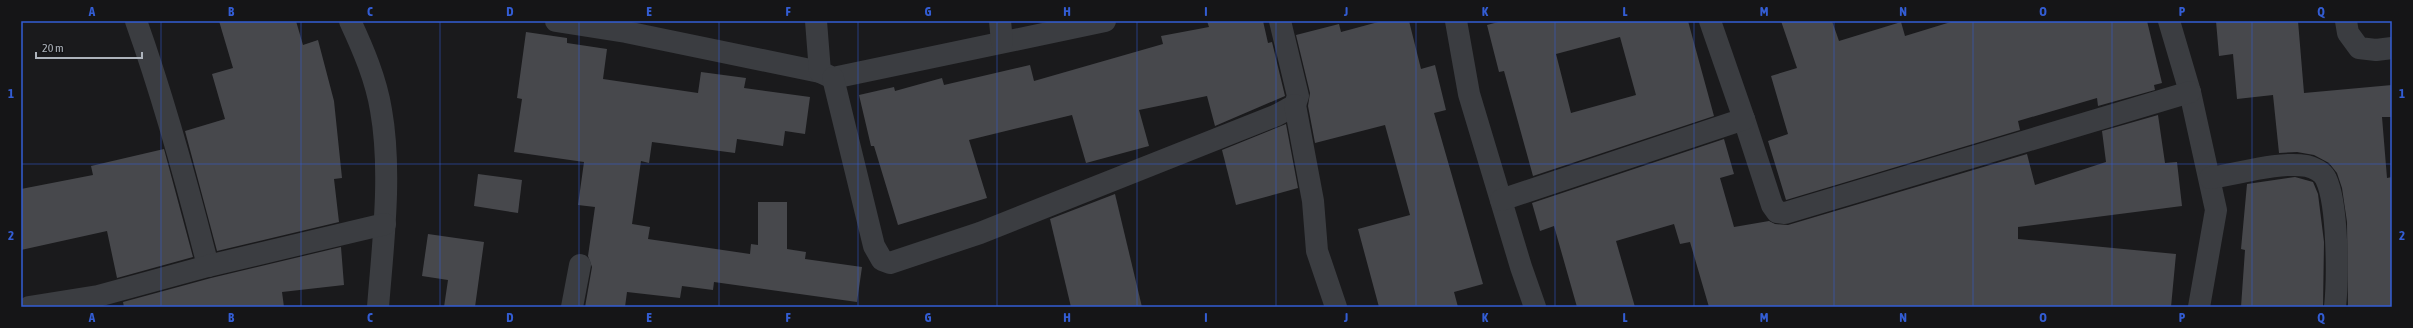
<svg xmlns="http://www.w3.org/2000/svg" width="2413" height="328" viewBox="0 0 2413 328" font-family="'Asap Condensed',sans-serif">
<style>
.building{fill:#47484c;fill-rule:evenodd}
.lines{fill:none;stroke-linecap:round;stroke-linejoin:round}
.street{stroke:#3b3d41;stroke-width:22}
.grid{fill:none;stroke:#335dd4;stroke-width:1;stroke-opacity:0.55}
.neatline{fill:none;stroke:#335dd4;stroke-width:1.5}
.grid-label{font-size:13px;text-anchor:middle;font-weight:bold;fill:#335dd4}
</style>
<rect width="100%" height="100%" fill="#1a1a1c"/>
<!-- building -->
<g class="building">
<path d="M219,21h77l7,24 15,-5 16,61 8,77 -8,1 5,43 -122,29 -32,-120 40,-12 -13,-45 21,-6z"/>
<path d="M1207,21h56l5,22 4,-1 13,54 -70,30 -8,-30 -68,14 10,36 -63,17 -14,-48 -103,25 18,58 -89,27 -24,-79h-3l-12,-51 35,-8 1,4 47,-13 2,7 86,-20 4,16 129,-37 -2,-8 48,-9z"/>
<path d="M1382,21h27l12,48 14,-4 11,45 -12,3 49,171 -29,8 4,15h-79l-21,-78 52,-14 -25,-90 -70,18 -7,-37 2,-13 -14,-58 43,-11 2,8z"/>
<path d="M1502,21h186l26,95 -181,60 -29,-105 -5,1 -12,-47zM1620,37l16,58 -65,18 -15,-59z"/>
<path d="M1781,21h51l7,20 62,-19 4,14 49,-15h193l15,62 -8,2 1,5 -57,16 -1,-8 -79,23 2,9 -234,70 -18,-59 20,-7 -17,-58 26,-8z"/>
<path d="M2216,21h82l6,72 88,-8v32h-10l5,61 5,-1v130h-44l-1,-85 -5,-34 -5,-15 -8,-10 -15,-8 -17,-3 -18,1 -6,-58 -36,4 -4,-45 -14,2z"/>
<path d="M526,32l41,6v5l40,6 -4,30 95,14 3,-21 45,6 -2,10 66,9 -5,37 -20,-3 -2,15 -46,-7 -2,14 -83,-11 -3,21 -8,-2 -9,63 18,3 -2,12 102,15 1,-10 7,1v-43h29v47l19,3 -1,7 57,8 -5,35 -143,-20 -1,8 -31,-4 -2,12 -53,-6 -2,15h-40l7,-40 -4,-11 7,-49 -17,-2 6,-43 -70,-10 8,-53 -5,-1z"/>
<path d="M2158,115l7,48 12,-1 5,44 -164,21v12l158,15 -5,53h-462l-19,-65 -10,2 -6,-20 -58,17 19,66h-58l-23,-81 -14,5 -8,-28 192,-64 10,35 -14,4 14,49 35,-6 6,3 13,1 239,-71 8,31 71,-23 -4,-31z"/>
<path d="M1286,124l12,64 -62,17 -14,-55z"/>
<path d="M164,149l29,108 -76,21 -10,-47 -86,19v-61l72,-14 -2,-9z"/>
<path d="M478,174l44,6 -4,33 -44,-7z"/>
<path d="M2295,177l18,5 5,12 6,48 -1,65h-82l4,-57 -4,-1 6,-65z"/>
<path d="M1115,194l27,113h-71l-21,-88z"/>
<path d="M428,234l56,8 -9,65h-31l4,-27 -26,-4z"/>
<path d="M341,247l3,38 -62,7 2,15h-160l-1,-5 88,-24z"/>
</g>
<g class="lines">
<!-- street -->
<g class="street">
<path d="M136,21c29,81 51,162 72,245"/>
<path d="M350,21c13,28 26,58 31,89 11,62 2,134 -3,197"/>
<path d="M556,21l70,11 194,40 13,6 272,-57"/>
<path d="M816,21l4,51"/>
<path d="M1000,21l2,21"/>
<path d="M1456,21l13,73 52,173 14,40"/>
<path d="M2169,21l21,71 26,118 -17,97"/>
<path d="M2346,21l2,12 11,15 17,2 16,-2"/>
<path d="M833,78l41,168 8,14 8,3 90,-30 297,-118 18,-10 3,-9 -18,-75"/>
<path d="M1295,105l18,96 4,50 19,56"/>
<path d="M1744,119l28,86 5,7 8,1 405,-121"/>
<path d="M2210,178c28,-4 69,-17 97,-12 7,2 16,6 19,13 12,25 12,100 9,128"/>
<path d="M1501,200l243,-81 -34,-98"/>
<path d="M29,307l69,-11 110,-30 177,-42"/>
<path d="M572,307l8,-42"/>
</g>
</g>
<!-- grid -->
<path class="grid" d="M161,21v286M301,21v286M440,21v286M579,21v286M719,21v286M858,21v286M997,21v286M1137,21v286M1276,21v286M1416,21v286M1555,21v286M1694,21v286M1834,21v286M1973,21v286M2112,21v286M2252,21v286M21,164h2371"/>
<!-- border -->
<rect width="2413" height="328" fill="none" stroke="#151517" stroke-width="44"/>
<!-- scale -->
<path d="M36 52v6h106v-6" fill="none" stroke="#adb3bb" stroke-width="2"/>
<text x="42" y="52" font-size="12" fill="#adb3bb" stroke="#151517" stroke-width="3" paint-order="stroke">20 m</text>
<rect x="22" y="22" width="2369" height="284" class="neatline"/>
<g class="grid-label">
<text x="92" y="16">A</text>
<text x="231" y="16">B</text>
<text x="370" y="16">C</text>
<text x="510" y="16">D</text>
<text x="649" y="16">E</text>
<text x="788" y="16">F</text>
<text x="928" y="16">G</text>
<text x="1067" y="16">H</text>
<text x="1206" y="16">I</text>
<text x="1346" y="16">J</text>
<text x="1485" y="16">K</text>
<text x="1625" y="16">L</text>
<text x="1764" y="16">M</text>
<text x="1903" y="16">N</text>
<text x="2043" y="16">O</text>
<text x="2182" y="16">P</text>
<text x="2321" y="16">Q</text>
<text x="11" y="98">1</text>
<text x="2402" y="98">1</text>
<text x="11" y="240">2</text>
<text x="2402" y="240">2</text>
<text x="92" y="322">A</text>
<text x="231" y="322">B</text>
<text x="370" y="322">C</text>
<text x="510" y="322">D</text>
<text x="649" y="322">E</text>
<text x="788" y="322">F</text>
<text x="928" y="322">G</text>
<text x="1067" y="322">H</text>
<text x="1206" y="322">I</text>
<text x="1346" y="322">J</text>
<text x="1485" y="322">K</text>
<text x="1625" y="322">L</text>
<text x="1764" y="322">M</text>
<text x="1903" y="322">N</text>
<text x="2043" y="322">O</text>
<text x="2182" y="322">P</text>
<text x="2321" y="322">Q</text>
</g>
</svg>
